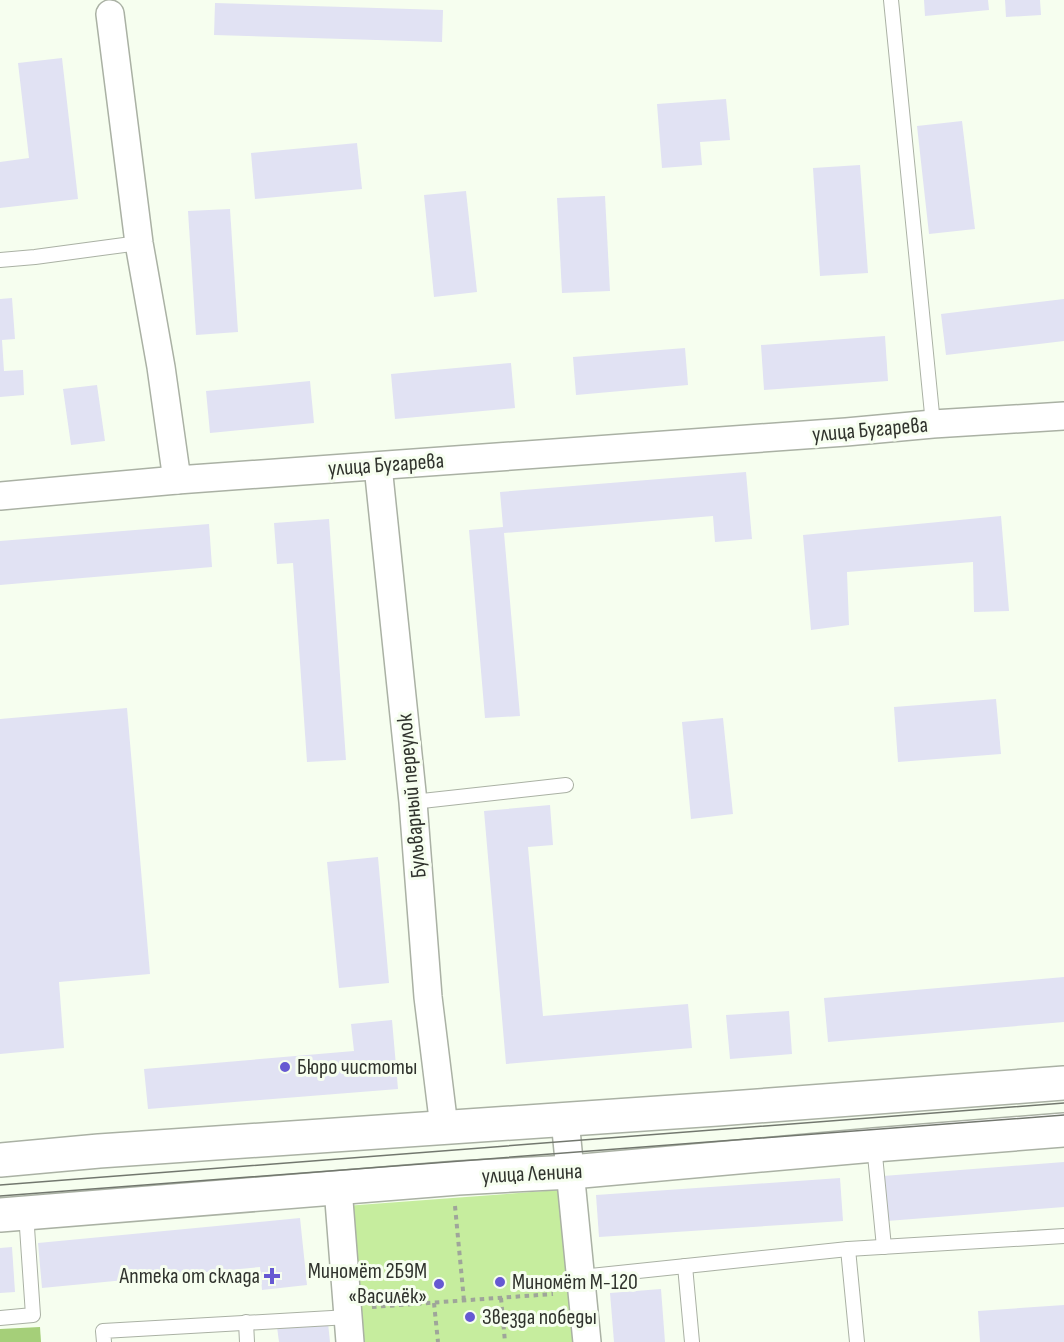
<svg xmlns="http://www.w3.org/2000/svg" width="1064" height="1342" viewBox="0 0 1064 1342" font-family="'Sofia Sans Condensed',sans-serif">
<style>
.green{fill:#c6ed9e}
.forest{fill:#a5cf79}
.building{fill:#e1e2f3}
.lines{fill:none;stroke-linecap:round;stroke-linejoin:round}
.lane-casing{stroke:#aab1a4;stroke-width:16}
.street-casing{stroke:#aab1a4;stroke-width:30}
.secondary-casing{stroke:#aab1a4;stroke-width:36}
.path{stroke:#9fa59a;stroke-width:4;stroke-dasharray:4.5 4.5;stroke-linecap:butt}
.lane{stroke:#fff;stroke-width:14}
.street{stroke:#fff;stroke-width:27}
.secondary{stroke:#fff;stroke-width:33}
.tram{stroke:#72776e;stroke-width:1.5}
.poi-dot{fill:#6659d2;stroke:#f6feef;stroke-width:2}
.labels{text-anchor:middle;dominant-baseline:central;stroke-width:6;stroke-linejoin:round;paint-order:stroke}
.street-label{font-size:22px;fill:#30332d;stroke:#f6feef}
.poi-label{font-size:22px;fill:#30332d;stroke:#f6feef;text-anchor:start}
</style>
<rect width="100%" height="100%" fill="#f6feef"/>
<!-- green -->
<path class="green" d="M573,1189l14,153h-233l-9,-136z"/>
<!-- forest -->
<path class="forest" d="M40,1327l1,15h-41v-13z"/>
<!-- building -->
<g class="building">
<path d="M924,0h64l1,10 -64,6z"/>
<path d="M1005,0h35l1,15 -35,2z"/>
<path d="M215,3l228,7 -1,32 -228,-7z"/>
<path d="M62,58l16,141 -78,9v-46l29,-4 -11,-95z"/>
<path d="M726,99l4,41 -30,2 2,23 -40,3 -5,-64z"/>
<path d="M962,121l13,108 -46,5 -12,-108z"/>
<path d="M357,143l5,46 -107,10 -4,-46z"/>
<path d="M860,165l8,108 -48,3 -7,-108z"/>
<path d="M466,191l11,101 -43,5 -10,-102z"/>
<path d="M605,196l5,95 -48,2 -5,-95z"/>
<path d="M230,209l8,123 -42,3 -8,-124z"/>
<path d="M12,298l3,41 -13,1 2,31 19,-1 1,25 -24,2v-98z"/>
<path d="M1064,299v42l-118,14 -5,-41z"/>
<path d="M885,336l3,45 -124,9 -3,-45z"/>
<path d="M685,348l3,37 -112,10 -3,-38z"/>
<path d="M511,363l4,45 -120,11 -4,-45z"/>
<path d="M310,381l4,42 -104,10 -4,-42z"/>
<path d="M97,385l8,56 -34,4 -8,-56z"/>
<path d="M746,472l6,67 -37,3 -2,-26 -209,17 16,183 -35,2 -16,-188 34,-3 -3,-35z"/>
<path d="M1001,516l8,95 -35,1 -1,-50 -126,10 2,53 -38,5 -8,-95z"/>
<path d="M329,519l17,241 -39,2 -14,-199 -16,1 -3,-41z"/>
<path d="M209,524l3,43 -212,18v-44z"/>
<path d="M996,699l5,55 -103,8 -4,-55z"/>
<path d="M127,708l23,266 -91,8 5,66 -64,6v-335z"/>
<path d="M723,718l10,96 -42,5 -9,-97z"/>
<path d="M550,805l3,40 -25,2 15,169 145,-12 4,44 -186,16 -22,-253z"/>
<path d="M378,857l11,126 -50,5 -12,-126z"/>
<path d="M1064,977v45l-236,20 -4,-44z"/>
<path d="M789,1011l3,43 -62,5 -4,-44z"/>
<path d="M392,1020l6,69 -250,20 -4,-40 210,-18 -3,-27z"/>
<path d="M1064,1162v45l-177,14 -4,-45z"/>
<path d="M840,1178l3,43 -244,16 -3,-42z"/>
<path d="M300,1218l7,67 -45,5 -2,-23 -218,21 -4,-45z"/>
<path d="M12,1247l3,45 -15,1v-45z"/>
<path d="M661,1289l4,53h-51l-4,-49z"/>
<path d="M1064,1305v37h-84l-2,-31z"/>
<path d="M328,1323l2,19h-51l-2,-15z"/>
</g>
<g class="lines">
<defs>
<g id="lane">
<path d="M891,0l42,424"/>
<path d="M0,260l35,-3 104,-14"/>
<path d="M413,802l153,-17"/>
<path d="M874,1145l10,102"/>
<path d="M848,1249l9,93"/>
<path d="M685,1266l7,76"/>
<path d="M581,1277l267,-28 216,-13"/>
<path d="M0,1318l33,-3 -7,-102"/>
<path d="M246,1322l1,20"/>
<path d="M104,1342l-1,-11 246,-14"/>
</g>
<g id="street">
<path d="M110,14l29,229 22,124 16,113 669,-48 87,-8 131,-8"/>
<path d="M378,466l35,336 15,195 16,130"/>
<path d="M0,496l177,-16"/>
<path d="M565,1120l22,222"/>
<path d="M338,1188l12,154"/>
</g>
<g id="secondary">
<path d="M0,1160l99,-9 618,-42 347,-26"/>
<path d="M0,1215l458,-37 113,-6 303,-27 190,-15"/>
</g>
</defs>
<!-- lane casing -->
<use href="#lane" class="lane-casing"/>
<!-- street casing -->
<use href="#street" class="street-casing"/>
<!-- secondary casing -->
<use href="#secondary" class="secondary-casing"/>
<!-- path -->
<g class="path">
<path d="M455,1206l9,95"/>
<path d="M501,1298l4,44"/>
<path d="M434,1303l4,39"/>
<path d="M372,1307l181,-13"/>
</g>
<!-- lane -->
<use href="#lane" class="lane"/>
<!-- street -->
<use href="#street" class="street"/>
<!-- secondary -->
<use href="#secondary" class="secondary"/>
<!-- tram -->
<g class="tram">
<path d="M0,1185l1064,-82"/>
<path d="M0,1196l1064,-81"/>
</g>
</g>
<!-- markers -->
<g class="poi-dot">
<circle cx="285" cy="1067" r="6"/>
<path d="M269 1267h6v6h6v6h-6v6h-6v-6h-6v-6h6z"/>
<circle cx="500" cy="1282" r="6"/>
<circle cx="439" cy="1284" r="6"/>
<circle cx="470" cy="1317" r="6"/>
</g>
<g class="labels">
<!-- street labels -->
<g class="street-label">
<text transform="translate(870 430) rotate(-5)">улица Бугарева</text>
<text transform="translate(386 465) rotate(-4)">улица Бугарева</text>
<text transform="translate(412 796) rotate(-95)">Бульварный переулок</text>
<text transform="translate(532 1174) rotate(-3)">улица Ленина</text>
</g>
<!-- poi labels -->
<g class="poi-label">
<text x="297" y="1067">Бюро чистоты</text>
<text x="427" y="1271" text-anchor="end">Миномёт 2Б9М<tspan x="427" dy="25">«Василёк»</tspan></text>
<text x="260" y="1276" text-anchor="end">Аптека от склада</text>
<text x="512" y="1282">Миномёт М-120</text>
<text x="482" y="1317">Звезда победы</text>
</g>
</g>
</svg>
